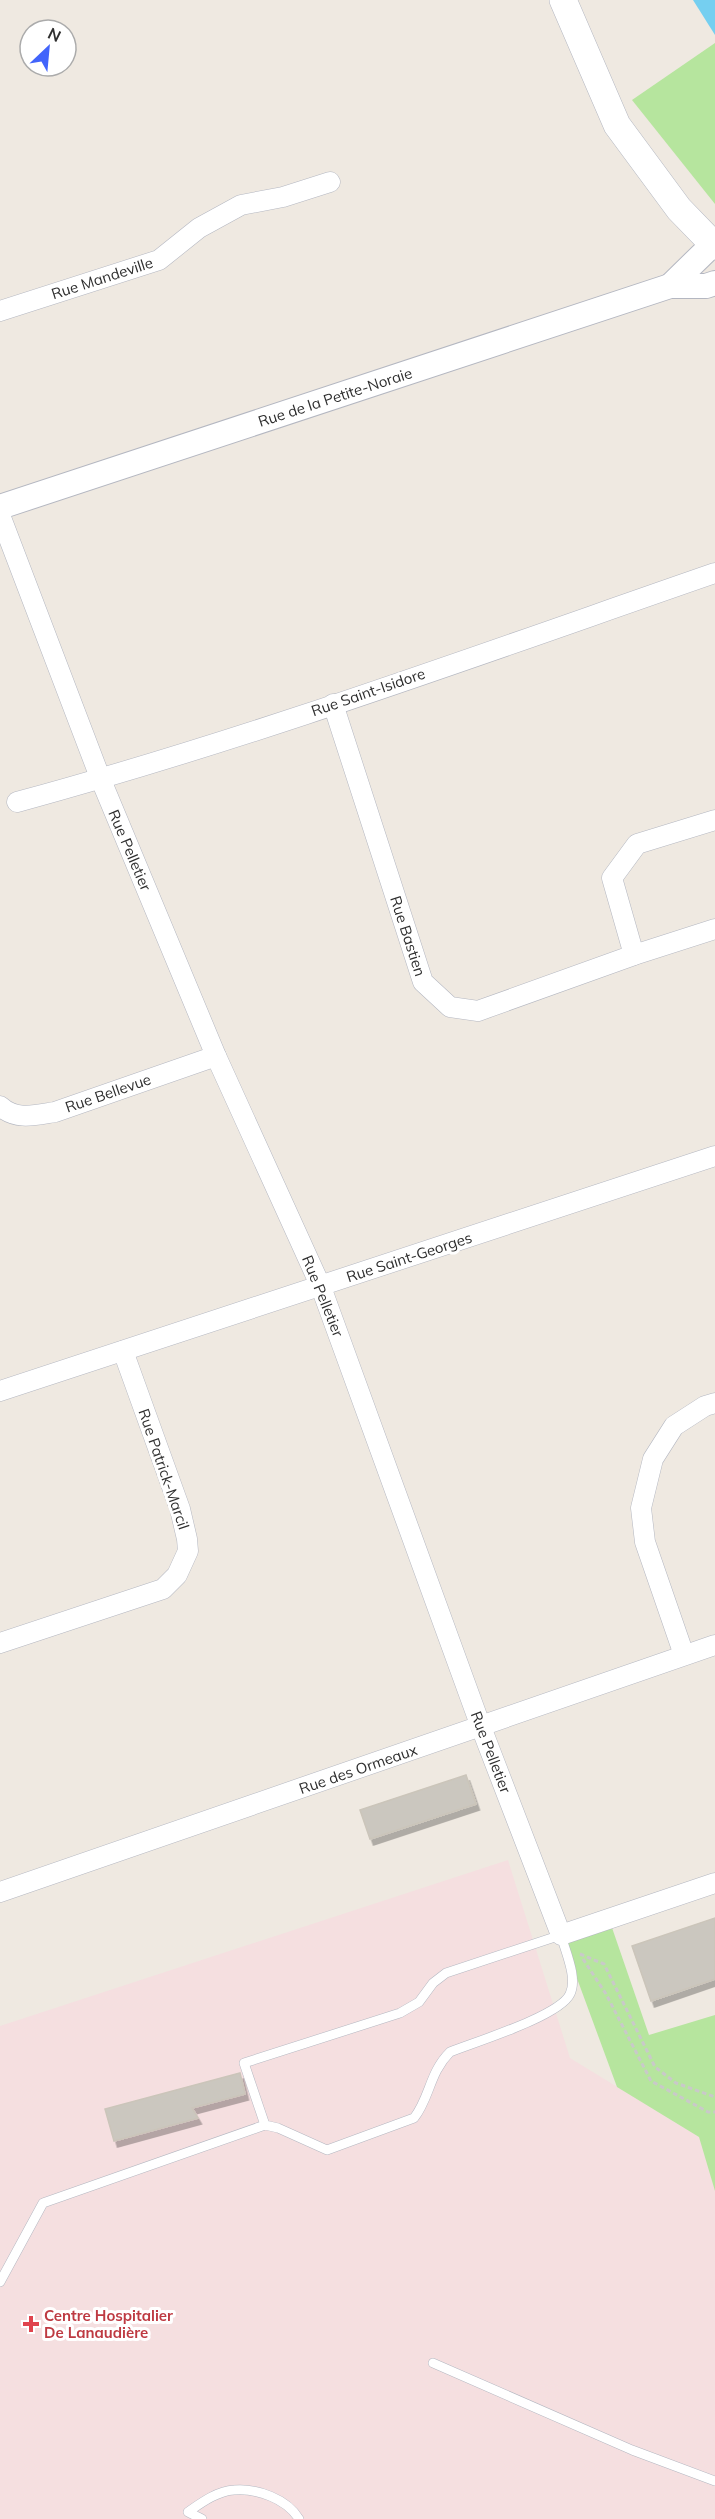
<svg xmlns="http://www.w3.org/2000/svg" width="715" height="2519" viewBox="0 0 715 2519" font-family="Mulish,sans-serif">
<style>
.medical{fill:#f5dfe0}
.green{fill:#b6e59e}
.water{fill:#75cff0}
.building{fill:#cbc7bf;stroke:#cbc5ba;stroke-width:1.5;filter:url(#shadow)}
.lines{fill:none;stroke-linecap:round;stroke-linejoin:round}
.service-casing{stroke:#b4b7c1;stroke-width:10}
.minor-casing{stroke:#b4b7c1;stroke-width:21}
.tertiary-casing{stroke:#b4b7c1;stroke-width:26}
.secondary-casing{stroke:#b4b7c1;stroke-width:28}
.path{stroke:#c9c9c9;stroke-width:3;stroke-dasharray:4.5 3;stroke-linecap:butt}
.service{stroke:#fff;stroke-width:9}
.minor{stroke:#fff;stroke-width:20}
.tertiary{stroke:#fff;stroke-width:24}
.secondary{stroke:#fff;stroke-width:27}
.health-dot{fill:#e0444e;stroke:#fff;stroke-width:2}
.labels{text-anchor:middle;dominant-baseline:central;stroke-width:6;stroke-linejoin:round;paint-order:stroke}
.street-label{font-size:15px;fill:#2e2e2e;stroke:#fff}
.health-label{font-size:15px;font-weight:bold;fill:#be3a42;stroke:#fff;text-anchor:start}
</style>
<defs>
<filter id="shadow"><feDropShadow dx="3.5" dy="6" stdDeviation="0" flood-color="#0004"/></filter>
</defs>
<rect width="100%" height="100%" fill="#efe9e1"/>
<!-- medical -->
<path class="medical" d="M508,1860l62,198 129,79 16,54v328h-715v-493z"/>
<!-- green -->
<g class="green">
<path d="M715,43v161l-83,-104z"/>
<path d="M609,1919l40,116 66,-20v176l-16,-54 -82,-50 -56,-152z"/>
</g>
<!-- water -->
<path class="water" d="M693,0h22v35z"/>
<!-- building -->
<g class="building">
<path d="M466,1775l10,29 -106,35 -10,-29z"/>
<path d="M715,1918v61l-64,22 -19,-55z"/>
<path d="M240,2073l5,21 -53,14 6,10 -84,23 -9,-32z"/>
</g>
<g class="lines">
<defs>
<g id="service">
<path d="M0,2282l43,-79 222,-78 13,3 49,22 87,-32c16,-20 15,-45 36,-66 25,-10 110,-36 120,-58 8,-16 -5,-43 -9,-59l-115,38 -13,10 -14,19 -19,11 -156,50 21,62"/>
<path d="M433,2363l199,87 83,31"/>
<path d="M202,2519l-14,-7c13,-9 29,-21 46,-22 23,-2 53,9 65,29"/>
</g>
<g id="minor">
<path d="M0,311l159,-51 40,-32 42,-23 42,-8 47,-15"/>
<path d="M0,515l101,265 115,276 105,231 160,440 80,208 154,-52"/>
<path d="M333,704l90,278 27,25 28,4 156,-56 81,-26"/>
<path d="M17,802c236,-64 467,-149 698,-229"/>
<path d="M634,955l-22,-77 25,-34 78,-24"/>
<path d="M0,1106c16,15 36,9 55,6l161,-56"/>
<path d="M0,1391l715,-235"/>
<path d="M0,1643l163,-54 14,-14 11,-24 -1,-12 -7,-30 -57,-158"/>
<path d="M684,1655l-39,-113 -4,-34 12,-49 21,-33 31,-20 10,-3"/>
<path d="M0,1892l715,-247"/>
</g>
<g id="tertiary">
<path d="M670,286l43,-42"/>
<path d="M0,507l670,-221h36l9,-3"/>
</g>
<path id="secondary" d="M563,0l54,125 62,84 36,37"/>
</defs>
<!-- service casing -->
<use href="#service" class="service-casing"/>
<!-- minor casing -->
<use href="#minor" class="minor-casing"/>
<!-- tertiary casing -->
<use href="#tertiary" class="tertiary-casing"/>
<!-- secondary casing -->
<use href="#secondary" class="secondary-casing"/>
<!-- path -->
<g class="path">
<path d="M580,1954l24,10 51,103 21,16 39,14"/>
<path d="M583,1959l23,35 45,87 57,31h7"/>
</g>
<!-- service -->
<use href="#service" class="service"/>
<!-- minor -->
<use href="#minor" class="minor"/>
<!-- tertiary -->
<use href="#tertiary" class="tertiary"/>
<!-- secondary -->
<use href="#secondary" class="secondary"/>
</g>
<!-- markers -->
<path class="health-dot" d="M28 2315h6v6h6v6h-6v6h-6v-6h-6v-6h6z"/>
<g class="labels">
<!-- street labels -->
<g class="street-label">
<text transform="translate(102 278) rotate(-18)">Rue Mandeville</text>
<text transform="translate(335 397) rotate(-18)">Rue de la Petite-Noraie</text>
<text transform="translate(368 692) rotate(-19)">Rue Saint-Isidore</text>
<text transform="translate(130 850) rotate(67)">Rue Pelletier</text>
<text transform="translate(408 936) rotate(72)">Rue Bastien</text>
<text transform="translate(108 1093) rotate(-19)">Rue Bellevue</text>
<text transform="translate(409 1257) rotate(-18)">Rue Saint-Georges</text>
<text transform="translate(323 1296) rotate(68)">Rue Pelletier</text>
<text transform="translate(164 1469) rotate(71)">Rue Patrick-Marcil</text>
<text transform="translate(491 1752) rotate(69)">Rue Pelletier</text>
<text transform="translate(358 1769) rotate(-19)">Rue des Ormeaux</text>
</g>
<!-- health labels -->
<g class="health-label">
<text x="44" y="2315">Centre Hospitalier<tspan x="44" dy="17">De Lanaudière</tspan></text>
</g>
</g>
<!-- north arrow -->
<g transform="translate(48 48) rotate(26)"><circle r="28" fill="#ffffff" stroke="#ababab" stroke-width="1.5"/>
<path d="M0-4.5L10 22L0 15L-10 22Z" fill="#4264fb"/>
<text y="-9" font-size="16" font-weight="bold" text-anchor="middle" fill="#2e2e2e">N</text>
</g>
</svg>
